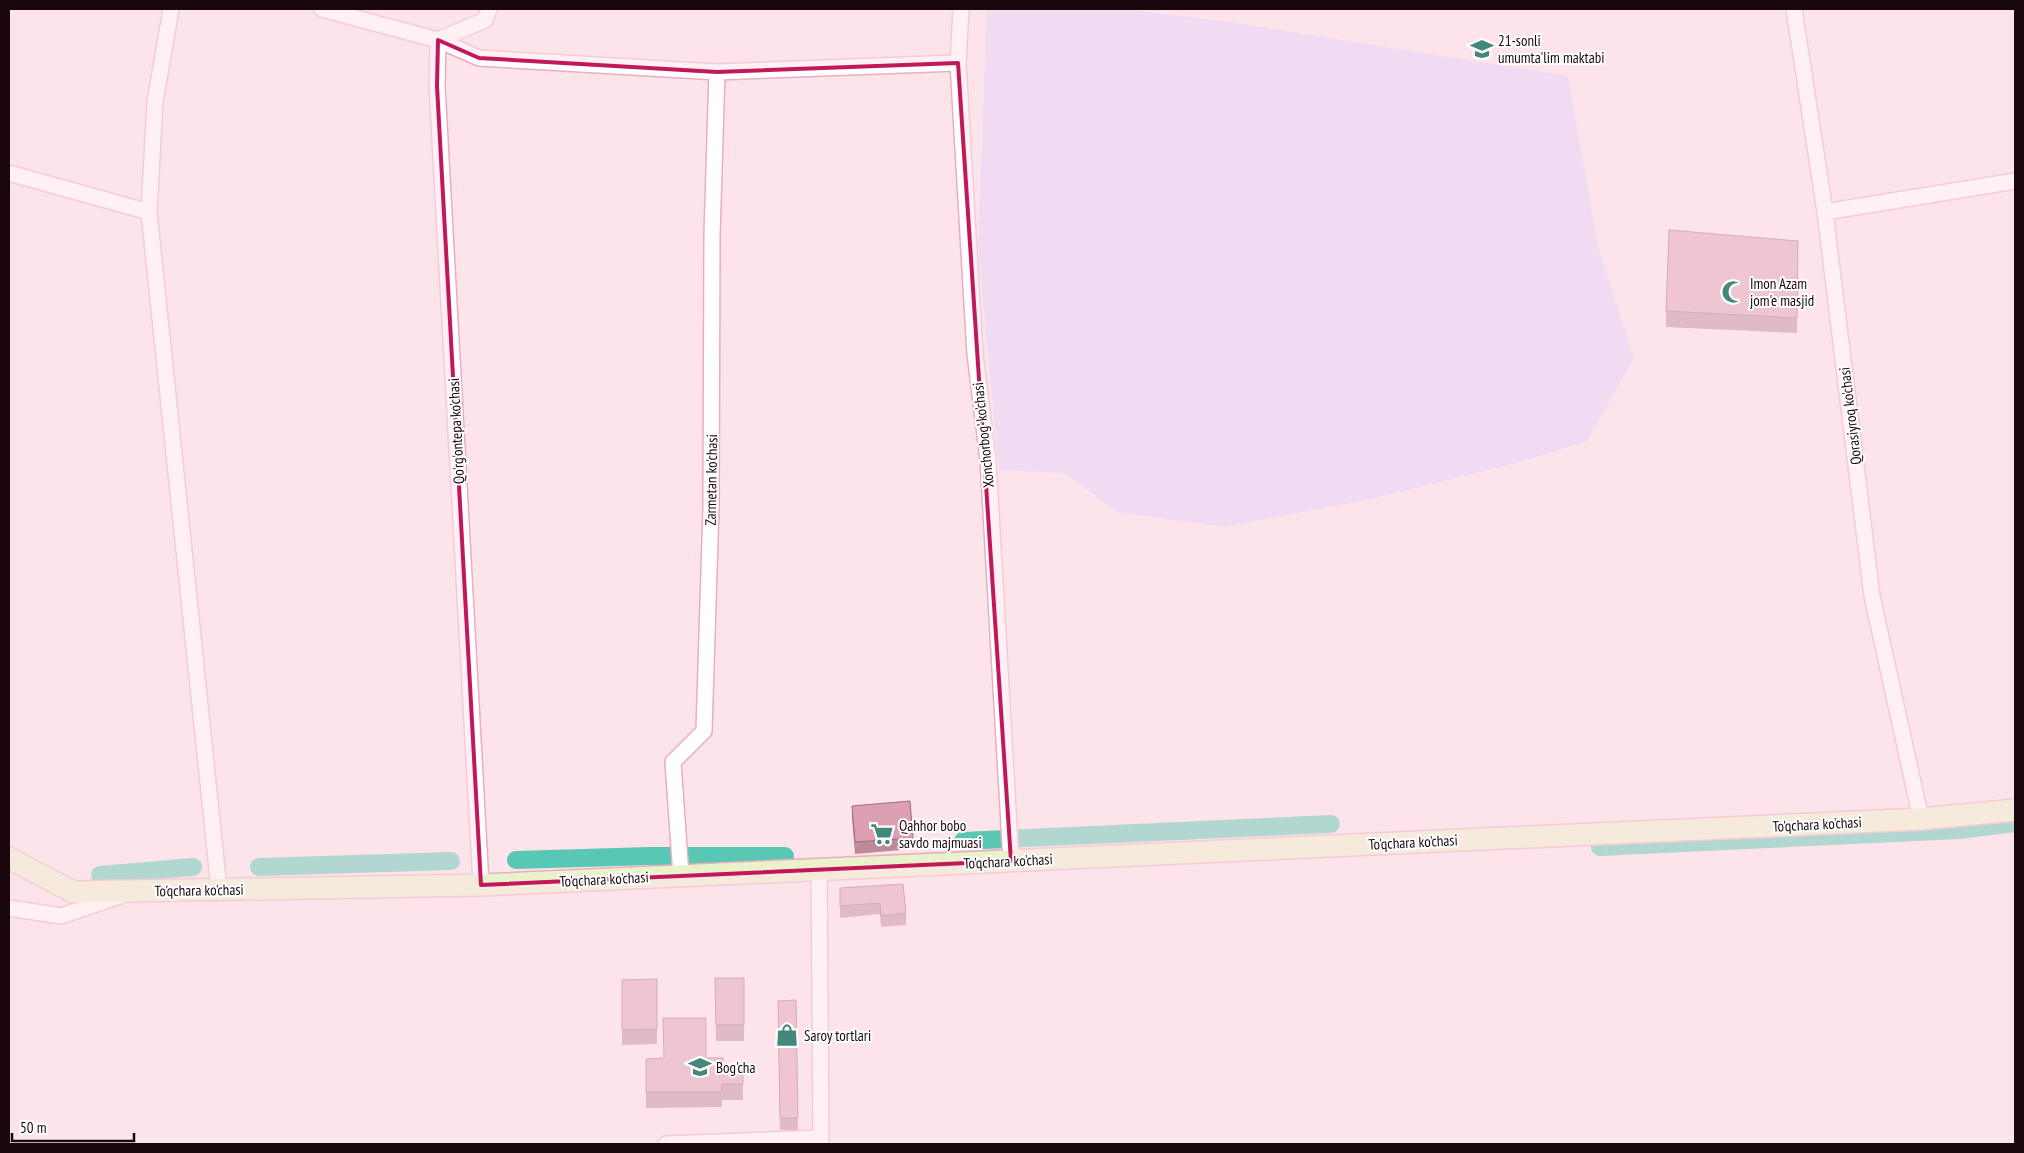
<svg xmlns="http://www.w3.org/2000/svg" width="2024" height="1153" viewBox="0 0 2024 1153" font-family="'PT Sans Narrow',sans-serif">
<style>
.green{fill:#dfd1fd}
.lines{fill:none;stroke-linecap:round;stroke-linejoin:round}
.canal{stroke:#58c8b4;stroke-width:18}
.street-casing{stroke:#ebaec0;stroke-width:18}
.secondary-casing{stroke:#ebaec0;stroke-width:24}
.street{stroke:#fff;stroke-width:15}
.secondary{stroke:#eaf2cc;stroke-width:21}
.wall{fill:#bd8a99}
.building{fill:#dca0b2;stroke:#9a707d}
.marked{fill:none;stroke:#c2185b;stroke-width:4;stroke-linejoin:round}
.labels{text-anchor:middle;dominant-baseline:central;stroke-width:4;stroke-linejoin:round;paint-order:stroke}
.poi-label{font-size:15px;fill:#1a070e;stroke:#fff;text-anchor:start}
.street-label{font-size:15px;fill:#1a070e;stroke:#fff}
</style>
<rect width="100%" height="100%" fill="#fde3ea"/>
<!-- green -->
<path class="green" d="M987,9h138l105,13 338,54 30,171 36,111 -47,83 -67,21 -149,37 -147,28 -107,-15 -52,-39 -66,-3 -21,-222z"/>
<g class="lines">
<!-- canal -->
<g class="canal">
<path d="M963,841l368,-17"/>
<path d="M1600,847l359,-17 56,-7"/>
<path d="M516,860l134,-4h135"/>
<path d="M259,867l192,-6"/>
<path d="M100,875l93,-8"/>
</g>
<defs>
<g id="street">
<path d="M171,9l-16,93 -6,110 70,677"/>
<path d="M322,9l116,31 41,18 238,14 241,-9"/>
<path d="M961,9l-3,54 17,291 13,106 23,401"/>
<path d="M1794,9l31,203 47,384 49,223"/>
<path d="M9,173l140,39"/>
<path d="M1825,212l190,-31"/>
<path d="M819,869l2,275"/>
<path d="M681,876l-8,-114 31,-31 7,-224 1,-272 5,-163"/>
<path d="M481,885l-44,-799 1,-46 47,-20 4,-11"/>
<path d="M9,908l52,8 59,-20"/>
<path d="M666,1144l155,-6"/>
</g>
<path id="secondary" d="M9,858l64,34 408,-7 1440,-66 94,-9"/>
</defs>
<!-- street casing -->
<use href="#street" class="street-casing"/>
<!-- secondary casing -->
<use href="#secondary" class="secondary-casing"/>
<!-- street -->
<use href="#street" class="street"/>
<!-- secondary -->
<use href="#secondary" class="secondary"/>
</g>
<!-- wall -->
<g class="wall">
<path d="M1798,241l-1,92 -131,-6v-16z"/>
<path d="M852,806l61,32v11l-58,5 -3,-36z"/>
<path d="M903,884l3,29v12l-25,2 -1,-13 -40,4v-30z"/>
<path d="M715,978h29v63h-28z"/>
<path d="M657,979v65l-35,1v-65z"/>
<path d="M796,1000l2,130h-18l-2,-129z"/>
<path d="M706,1058l17,9h20v33h-21v7l-76,1v-49z"/>
</g>
<!-- building -->
<g class="building">
<path d="M1669,230l129,11 -1,77 -131,-7z"/>
<path d="M910,801l3,37 -58,4 -3,-36z"/>
<path d="M903,884l3,29 -25,3 -1,-13 -40,3v-18z"/>
<path d="M715,978h29v47h-28z"/>
<path d="M657,979v50l-35,1v-50z"/>
<path d="M796,1000l2,118h-18l-2,-117z"/>
<path d="M663,1018h43v40h17v9h20v17h-21v8h-76v-33l18,-1z"/>
</g>
<!-- marked area -->
<path d="M0 0H2024V1153H0ZM438,40l41,18 238,14 241,-9 53,798 -530,24 -44,-799z" fill="#fde3ea" fill-opacity=".55" fill-rule="evenodd"/>
<path class="marked" d="M438,40l41,18 238,14 241,-9 53,798 -530,24 -44,-799z"/>
<!-- icons -->
<defs>
<symbol id="school-bare" viewBox="-9 -9 18 18"><path d="M0-5L7-2L0 1L-7-2ZM-4 1L0 2.5L4 1V4Q0 6-4 4Z" fill="#44877b" stroke="#fff" stroke-width="2.5" paint-order="stroke"/></symbol>
<symbol id="mosque-bare" viewBox="-9 -9 18 18"><path d="M3.5-4.9A6 6 0 1 0 3.5 4.9A5 5 0 1 1 3.5-4.9Z" fill="#44877b" stroke="#fff" stroke-width="2.5" paint-order="stroke"/></symbol>
<symbol id="supermarket-bare" viewBox="-9 -9 18 18"><path d="M-6-5.5h2.5l.6 2H6L4.5 2H-2.5L-4.4-4H-6ZM-1.5 3.2a1.3 1.3 0 1 0 .1 0ZM3 3.2a1.3 1.3 0 1 0 .1 0Z" fill="#44877b" stroke="#fff" stroke-width="2.5" paint-order="stroke"/></symbol>
<symbol id="shop-bare" viewBox="-9 -9 18 18"><path d="M-5-2.5h2.3a2.7 3.5 0 0 1 5.4 0H5L5.5 6h-11ZM-1.5-2.5h3a1.5 2.3 0 0 0-3 0Z" fill="#44877b" stroke="#fff" stroke-width="2.5" paint-order="stroke"/></symbol>
</defs>
<g fill-rule="evenodd">
<use href="#school-bare" x="1466" y="33" width="32" height="32"/>
<use href="#mosque-bare" x="1717" y="276" width="32" height="32"/>
<use href="#supermarket-bare" x="866" y="818" width="32" height="32"/>
<use href="#shop-bare" x="771" y="1019" width="32" height="32"/>
<use href="#school-bare" x="684" y="1051" width="32" height="32"/>
</g>
<g class="labels">
<!-- poi labels -->
<g class="poi-label">
<text x="1498" y="40">21-sonli<tspan x="1498" dy="17">umumta'lim maktabi</tspan></text>
<text x="1750" y="283">Imon Azam<tspan x="1750" dy="17">jom'e masjid</tspan></text>
<text x="899" y="825">Qahhor bobo<tspan x="899" dy="17">savdo majmuasi</tspan></text>
<text x="804" y="1035">Saroy tortlari</text>
<text x="716" y="1067">Bog'cha</text>
</g>
<!-- street labels -->
<g class="street-label">
<text transform="translate(1850 416) rotate(-97)">Qorasiyroq ko'chasi</text>
<text transform="translate(456 431) rotate(-93)">Qo'rg'ontepa ko'chasi</text>
<text transform="translate(983 435) rotate(-96)">Xonchorbog' ko'chasi</text>
<text transform="translate(711 480) rotate(-89)">Zarmetan ko'chasi</text>
<text transform="translate(1817 824) rotate(-3)">To'qchara ko'chasi</text>
<text transform="translate(1413 842) rotate(-3)">To'qchara ko'chasi</text>
<text transform="translate(1008 861) rotate(-3)">To'qchara ko'chasi</text>
<text transform="translate(604 879) rotate(-3)">To'qchara ko'chasi</text>
<text transform="translate(199 890) rotate(-1)">To'qchara ko'chasi</text>
</g>
</g>
<!-- border -->
<rect width="2024" height="1153" fill="none" stroke="#1a070e" stroke-width="20"/>
<!-- scale -->
<path d="M12 1133v8h122v-8" fill="none" stroke="#1a070e" stroke-width="2.5"/>
<text x="20" y="1133" font-size="15" fill="#1a070e" stroke="#ffffff" stroke-width="4" paint-order="stroke">50 m</text>
</svg>
